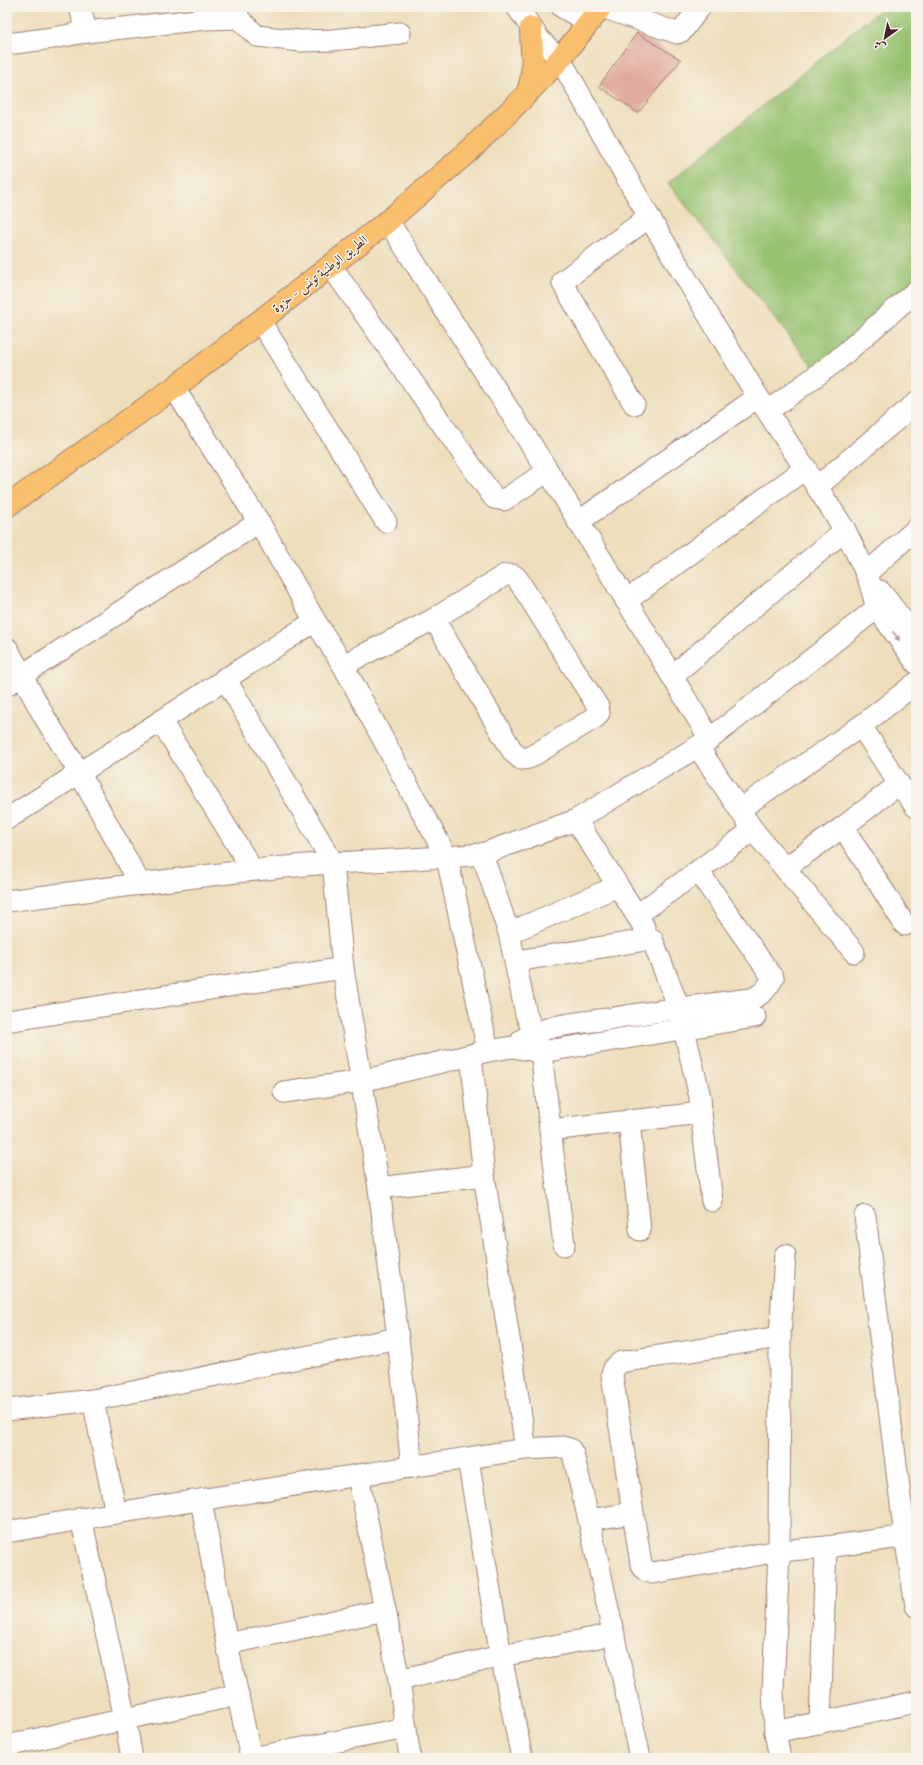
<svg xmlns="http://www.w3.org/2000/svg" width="923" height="1765" viewBox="0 0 923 1765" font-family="'Libre Bodoni',Amiri,serif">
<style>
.green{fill:#96c16e;stroke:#70704c}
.building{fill:#e0aa9d}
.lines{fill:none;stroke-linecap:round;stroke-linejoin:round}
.minor-casing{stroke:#9c7e74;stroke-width:23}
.major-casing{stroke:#9c7e74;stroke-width:24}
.minor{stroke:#fff;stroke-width:21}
.major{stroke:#f9bf6d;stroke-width:22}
.oneway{fill:#ae9aa0}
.labels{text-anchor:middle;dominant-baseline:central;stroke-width:3;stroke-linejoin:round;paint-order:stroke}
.street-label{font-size:13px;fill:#4a1f2b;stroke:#f7f3e8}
</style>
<rect width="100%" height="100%" fill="#f7f3e8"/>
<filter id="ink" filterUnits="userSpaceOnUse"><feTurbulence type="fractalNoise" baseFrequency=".025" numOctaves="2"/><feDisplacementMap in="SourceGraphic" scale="8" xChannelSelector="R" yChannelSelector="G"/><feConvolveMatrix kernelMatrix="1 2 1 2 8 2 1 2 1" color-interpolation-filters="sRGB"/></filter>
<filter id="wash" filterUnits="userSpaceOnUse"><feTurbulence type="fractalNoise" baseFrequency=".012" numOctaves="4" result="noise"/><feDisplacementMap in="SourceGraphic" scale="16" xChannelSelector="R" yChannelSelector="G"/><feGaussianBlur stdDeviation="0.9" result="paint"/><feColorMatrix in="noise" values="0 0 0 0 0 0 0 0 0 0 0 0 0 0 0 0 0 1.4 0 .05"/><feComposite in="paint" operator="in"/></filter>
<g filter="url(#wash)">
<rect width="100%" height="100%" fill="#eedebc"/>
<!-- green -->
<path class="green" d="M883,7h33v281l-99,84 -149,-189z"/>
<g id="blocks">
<!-- building -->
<path class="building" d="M637,33l44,27 -43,53 -39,-27z"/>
</g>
</g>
<g filter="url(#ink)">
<use href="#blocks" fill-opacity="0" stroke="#9c7e74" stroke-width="1"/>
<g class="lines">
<defs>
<g id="minor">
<path d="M80,7l6,25"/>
<path d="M237,7l1,11 19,18 43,5 32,-1 68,-7"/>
<path d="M517,7l23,33 20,19 89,158 109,180 87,133 23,47 9,31 39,55"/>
<path d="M562,7l26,15"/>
<path d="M602,7l75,26 5,-2 18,-24"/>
<path d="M7,44l46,-6 33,-6 120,-13 32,-1"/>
<path d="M388,221l160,250 162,268"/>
<path d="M331,266l163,232 10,2 44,-29"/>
<path d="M260,321l126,201"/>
<path d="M174,388l85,134 56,99 28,44 104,193 41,193"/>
<path d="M634,404l-71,-120v-3l86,-64"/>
<path d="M768,411l67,-49 81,-71"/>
<path d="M817,487l99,-84"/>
<path d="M578,522l180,-125"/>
<path d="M866,574l50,-45"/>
<path d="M505,575h8l4,3 81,129 1,6 -3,4 -67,41 -8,1 -8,-7 -79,-133z"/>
<path d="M880,591l36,46"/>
<path d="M626,601l180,-133"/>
<path d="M7,648l38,70 34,54 61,112c64,-8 128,-17 193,-21 50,-3 99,-4 149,-9l27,79 17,81 15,38 23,193"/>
<path d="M343,665l91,-46"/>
<path d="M672,676l173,-146"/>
<path d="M225,678l108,185 10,105 36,220 19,150 -305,62 23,113 410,-64 -42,-274 -13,-120"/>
<path d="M7,685l252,-163"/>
<path d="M161,721l91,148"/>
<path d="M899,784l17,23"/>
<path d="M740,809l121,-83"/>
<path d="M7,819l154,-98 154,-100"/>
<path d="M576,820l42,66"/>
<path d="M753,830l101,122"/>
<path d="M482,854l94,-34 134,-81 167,-131 11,-7"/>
<path d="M785,868l58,-41"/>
<path d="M7,901l133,-17"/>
<path d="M637,915l61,-44 55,-41 -55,-83"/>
<path d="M905,925l-62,-98 56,-43 -38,-58 55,-43"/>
<path d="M509,933l109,-47 26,41"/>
<path d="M516,961l136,-22 27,69 21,89 1,16 -151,17"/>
<path d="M7,1021l336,-53"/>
<path d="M522,1040c24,-16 57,-17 86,-21 47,-8 95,-14 143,-20 11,-4 16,-10 22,-21l-75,-107"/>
<path d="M284,1092l78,-11 126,-30 24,-4 29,5 214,-35"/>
<path d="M701,1113l11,88"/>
<path d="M629,1120l11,110"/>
<path d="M379,1188l105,-13"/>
<path d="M865,1216l40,320 11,70"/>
<path d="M398,1338l14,129"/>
<path d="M7,1410l86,-10"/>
<path d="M526,1449l37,-2 7,2 3,5 16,66 44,-7 -21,-138 2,-7 7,-6 159,-25"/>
<path d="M468,1459l33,197 21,102"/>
<path d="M358,1475l41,205 11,78"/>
<path d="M201,1500l26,144"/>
<path d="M633,1513l8,51 4,6 7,3 127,-22 47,-4 90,-12"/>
<path d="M589,1520l51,238"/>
<path d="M7,1532l109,-19"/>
<path d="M385,1610l-158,34 24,114 155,-30"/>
<path d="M399,1680l102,-24 113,-22"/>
<path d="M820,1723l6,-176"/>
<path d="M775,1732l141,-30"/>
<path d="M7,1746l118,-27 -44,-201"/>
<path d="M132,1758l-7,-39 113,-24"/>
<path d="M780,1758l-5,-26 -2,-41 6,-140 1,-214 5,-82"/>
</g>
<g id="major">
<path d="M528,92c8,-23 3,-41 3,-64"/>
<path d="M7,506l167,-118 214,-167 82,-71 44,-43 46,-48 41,-52"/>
</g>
</defs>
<!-- minor casing -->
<use href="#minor" class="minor-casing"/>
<!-- major casing -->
<use href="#major" class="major-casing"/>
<!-- minor -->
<use href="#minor" class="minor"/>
<!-- major -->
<use href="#major" class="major"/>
</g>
<!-- one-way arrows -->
<defs><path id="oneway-solid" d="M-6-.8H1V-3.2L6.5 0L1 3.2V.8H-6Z"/></defs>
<use class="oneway" href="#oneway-solid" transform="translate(896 636) rotate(54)"/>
</g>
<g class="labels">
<!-- street labels -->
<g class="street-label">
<text transform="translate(320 274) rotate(-38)">الطريق الوطنية تونس - حزوة</text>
</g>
</g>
<!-- margin -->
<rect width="923" height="1765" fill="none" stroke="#f7f3e8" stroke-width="24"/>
<!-- north arrow -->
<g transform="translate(885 38) rotate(213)" stroke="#f7f3e8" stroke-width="3" paint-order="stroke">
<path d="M0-3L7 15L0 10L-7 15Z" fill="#4a1f2b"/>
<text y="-6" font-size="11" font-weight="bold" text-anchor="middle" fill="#4a1f2b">ش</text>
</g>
</svg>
